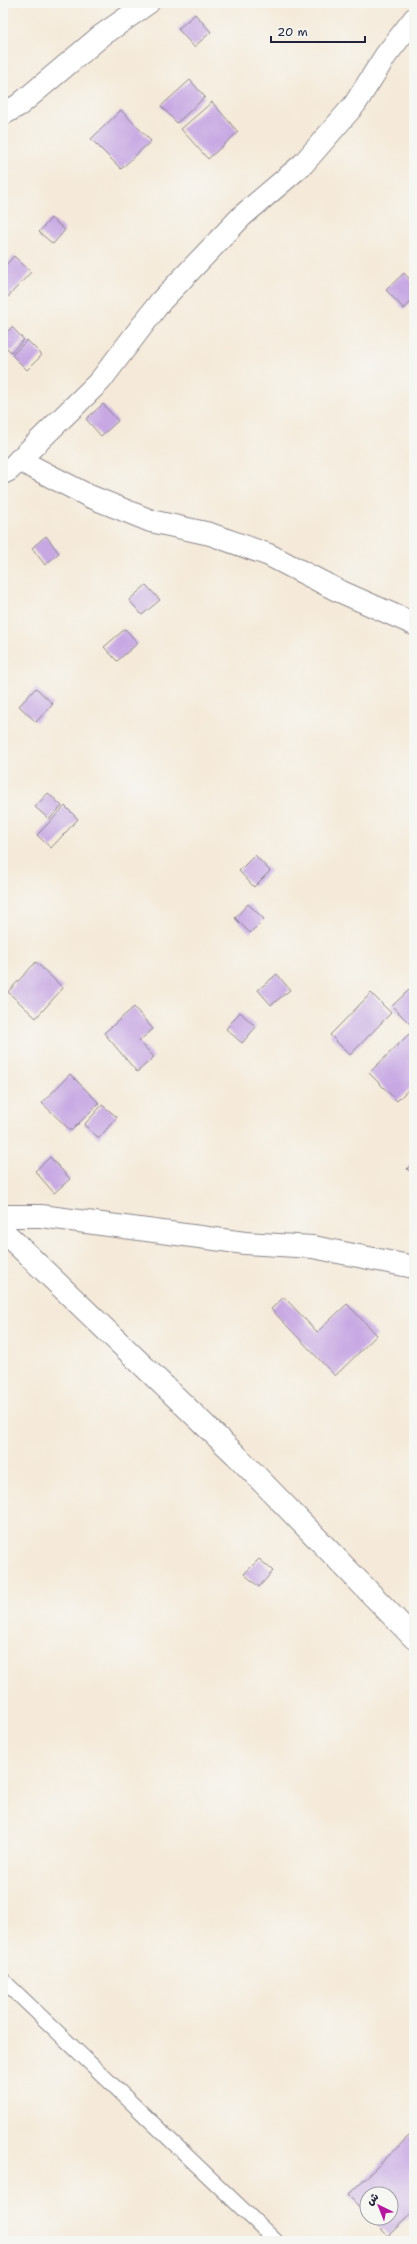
<svg xmlns="http://www.w3.org/2000/svg" width="417" height="2244" viewBox="0 0 417 2244" font-family="'Shantell Sans','Playpen Sans Arabic',sans-serif">
<style>
.building{fill:#c7a8e3}
.lines{fill:none;stroke-linecap:round;stroke-linejoin:round}
.lane-casing{stroke:#8c868a;stroke-width:16}
.street-casing{stroke:#8c868a;stroke-width:24}
.lane{stroke:#fff;stroke-width:14}
.street{stroke:#fff;stroke-width:22}
</style>
<rect width="100%" height="100%" fill="#f6f6f2"/>
<filter id="ink" filterUnits="userSpaceOnUse"><feTurbulence type="fractalNoise" baseFrequency=".025" numOctaves="2"/><feDisplacementMap in="SourceGraphic" scale="8" xChannelSelector="R" yChannelSelector="G"/><feConvolveMatrix kernelMatrix="1 2 1 2 8 2 1 2 1" color-interpolation-filters="sRGB"/></filter>
<filter id="wash" filterUnits="userSpaceOnUse"><feTurbulence type="fractalNoise" baseFrequency=".012" numOctaves="4" result="noise"/><feDisplacementMap in="SourceGraphic" scale="16" xChannelSelector="R" yChannelSelector="G"/><feGaussianBlur stdDeviation="0.9" result="paint"/><feColorMatrix in="noise" values="0 0 0 0 0 0 0 0 0 0 0 0 0 0 0 0 0 1.4 0 .05"/><feComposite in="paint" operator="in"/></filter>
<g filter="url(#wash)">
<rect width="100%" height="100%" fill="#f5ead9"/>
<g id="blocks">
<!-- building -->
<g class="building">
<path d="M195,14l16,18 -17,15 -16,-18z"/>
<path d="M190,80l15,17 -28,26 -16,-17z"/>
<path d="M212,102l26,30 -30,27 -27,-30z"/>
<path d="M121,110l30,31 -30,28 -30,-30z"/>
<path d="M51,218l14,12 -12,14 -14,-12z"/>
<path d="M14,256l17,16 -28,30v-34z"/>
<path d="M404,273l10,11v15l-10,10 -18,-19z"/>
<path d="M12,327l12,13 -13,12 -8,-8v-8z"/>
<path d="M27,340l15,15 -15,15 -15,-15z"/>
<path d="M103,404l15,17 -17,15 -15,-17z"/>
<path d="M46,536l13,17 -14,12 -13,-17z"/>
<path d="M146,585l14,15 -18,15 -13,-15z"/>
<path d="M125,629l13,14 -21,18 -13,-14z"/>
<path d="M36,688l17,16 -17,18 -17,-16z"/>
<path d="M48,793l14,13 -13,13 -14,-12z"/>
<path d="M65,806l13,13 -27,29 -14,-13z"/>
<path d="M255,855l15,16 -16,16 -15,-16z"/>
<path d="M248,904l16,15 -14,14 -15,-15z"/>
<path d="M36,962l27,26 -27,30 -28,-26z"/>
<path d="M277,974l13,16 -19,15 -13,-15z"/>
<path d="M409,990l5,5v33l-22,-22z"/>
<path d="M371,993l20,20 -41,42 -20,-20z"/>
<path d="M134,1007l19,22 -14,12 15,16 -17,15 -33,-39z"/>
<path d="M240,1012l16,15 -14,16 -16,-14z"/>
<path d="M409,1034l5,5v45l-17,17 -28,-28z"/>
<path d="M70,1074l29,29 -28,28 -29,-28z"/>
<path d="M102,1105l15,12 -18,21 -15,-13z"/>
<path d="M50,1157l20,22 -16,14 -19,-22z"/>
<path d="M414,1161v14l-7,-6z"/>
<path d="M284,1297l33,35 30,-28 30,31 -42,41 -64,-67z"/>
<path d="M259,1559l14,12 -14,16 -15,-13z"/>
<path d="M410,2135l4,4v72l-26,25 -18,-18h21v-24h-24v21l-19,-20z"/>
</g>
</g>
</g>
<g filter="url(#ink)">
<use href="#blocks" fill-opacity="0" stroke="#8c868a" stroke-width="1"/>
<g class="lines">
<defs>
<path id="lane" d="M3,1980l273,261"/>
<g id="street">
<path d="M3,114l16,-9 82,-69 47,-33"/>
<path d="M19,460l70,36 62,25 59,13 59,21 68,35 77,34"/>
<path d="M3,473l6,-3 91,-89 61,-80 81,-85 61,-52 52,-60 31,-49 28,-36"/>
<path d="M3,1216h38l204,27 68,4 101,20"/>
<path d="M3,1231l233,224 178,183"/>
</g>
</defs>
<!-- lane casing -->
<use href="#lane" class="lane-casing"/>
<!-- street casing -->
<use href="#street" class="street-casing"/>
<!-- lane -->
<use href="#lane" class="lane"/>
<!-- street -->
<use href="#street" class="street"/>
</g>
</g>
<!-- margin -->
<rect width="417" height="2244" fill="none" stroke="#f6f6f2" stroke-width="16"/>
<!-- north arrow -->
<g transform="translate(379 2206) rotate(317)"><circle r="19" fill="#f6f6f2" stroke="#a1a1a9"/>
<path d="M0-3L7 15L0 10L-7 15Z" fill="#b5179e"/>
<text y="-6" font-size="11" font-weight="bold" text-anchor="middle" fill="#22223b">ش</text>
</g>
<!-- scale -->
<path d="M271 36v6h94v-6" fill="none" stroke="#22223b" stroke-width="2"/>
<text x="277" y="36" font-size="12" fill="#22223b" stroke="#f6f6f2" stroke-width="3" paint-order="stroke">20 m</text>
</svg>
